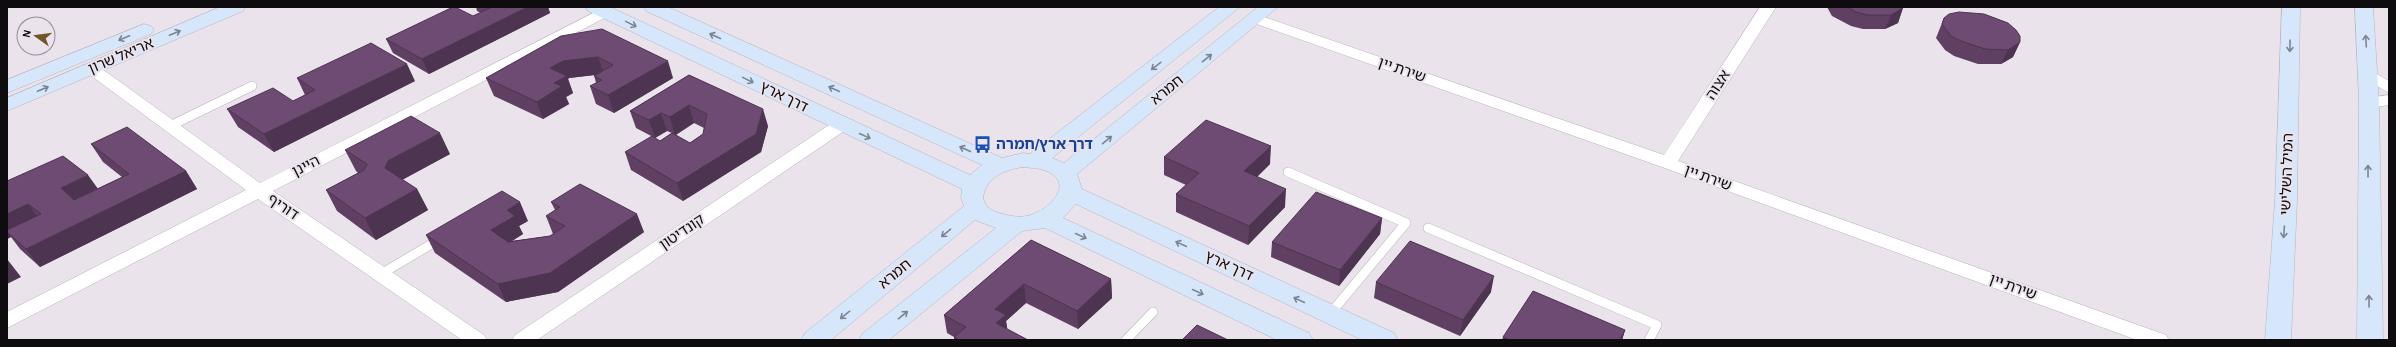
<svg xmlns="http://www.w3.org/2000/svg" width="2396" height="347" viewBox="0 0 2396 347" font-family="'Alegreya Sans','Noto Sans Hebrew',sans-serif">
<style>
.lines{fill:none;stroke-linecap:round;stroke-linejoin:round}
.lane-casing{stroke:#b9b2ba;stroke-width:10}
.street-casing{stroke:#b9b2ba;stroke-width:1}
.secondary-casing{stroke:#b9b2ba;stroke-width:1}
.lane{stroke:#fff;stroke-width:9}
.street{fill:#fff;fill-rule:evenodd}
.secondary{fill:#d7e7fb;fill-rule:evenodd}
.wall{fill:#5f4062;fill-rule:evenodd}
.shaded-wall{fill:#4d3450}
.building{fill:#6e4b72;stroke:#4d3450}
.oneway{stroke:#7d8491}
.labels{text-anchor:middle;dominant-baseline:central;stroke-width:4;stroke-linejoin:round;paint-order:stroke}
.street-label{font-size:15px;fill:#0f0c0f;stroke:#eae3eb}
.transit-label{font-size:15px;font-weight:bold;fill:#164399;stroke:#eae3eb;text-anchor:start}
</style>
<rect width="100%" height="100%" fill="#eae3eb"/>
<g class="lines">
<defs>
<g id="lane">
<path d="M170,126l82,-40"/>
<path d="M1288,172l118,51 -76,91"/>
<path d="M1428,228l229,97 -8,15"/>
<path d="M381,274l59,-35"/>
<path d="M1126,340l27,-28"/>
</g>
<g id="street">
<path d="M605,7l5,2 3,3 -3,3 -337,176 211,144 3,5h-25l-204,-141 -251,129v-16l239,-122 -160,-118 -2,-3 2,-3h12l162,117z"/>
<path d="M1760,7h16l-98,154 488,174 3,5h-32l-475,-173 -411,-145 -3,-3 8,-5 5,2 403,139z"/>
<path d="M2368,69l21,12v12l-27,-16 -2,-3 2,-3z"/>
<path d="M2389,95v10l-20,3 -6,-1 -2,-4 2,-4z"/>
<path d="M841,120l6,1 3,4 -3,4 -310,211h-25l3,-5 320,-214z"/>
</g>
<g id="secondary">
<path d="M220,7h25l-2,4 -236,100v-13z"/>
<path d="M586,7h24l360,168 12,-10 -336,-154 -2,-4h24l334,151 21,-5 7,1 189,-147h21l-188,151 12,5 194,-156h20l-201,167 5,15 312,144 4,7h-36l-286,-136 -13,14 246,115 4,7h-36l-232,-112 -23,3 -133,109h-30l4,-7 133,-105 -21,-8 -144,120h-30l4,-7 159,-127 -3,-8 1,-9 -374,-178zM1023,167c7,1 15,1 21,3 31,11 9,37 -11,44 -9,4 -20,3 -30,0 -9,-2 -18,-6 -20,-16 3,-21 21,-28 40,-31z"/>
<path d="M2282,7h18l-3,193 -6,140h-26l10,-140z"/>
<path d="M2355,7h18l6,96 4,237h-26l2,-237z"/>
<path d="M144,24l7,2 3,4 -3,4 -144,59v-13z"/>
</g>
</defs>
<!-- lane casing -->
<use href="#lane" class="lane-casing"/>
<!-- street casing -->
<use href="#street" class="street-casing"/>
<!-- secondary casing -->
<use href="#secondary" class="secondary-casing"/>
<!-- lane -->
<use href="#lane" class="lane"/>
<!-- street -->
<use href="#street" class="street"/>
<!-- secondary -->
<use href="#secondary" class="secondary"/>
</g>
<!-- wall -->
<g class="wall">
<path d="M476,7h72l2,6 -121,61 -36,-21 -7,-14 87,-23 8,-3 -4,-2z"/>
<path d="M1827,7h76l-5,16 -13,6h-22l-12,-3 -19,-10z"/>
<path d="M1944,18l76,24 -7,15 -12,7h-23l-24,-8 -9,-6 -9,-12z"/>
<path d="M561,36l112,42 -59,35 -18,-9 -6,-18 6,-3 -2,-8 -25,3 -1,1 5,14 -7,4 3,7 -26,15 -49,-23 -8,-18z"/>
<path d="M689,75l79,51 -7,26 -78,49 -52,-31 -6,-18 35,-11 12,-8 -5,-2 -12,7 -19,-10 -6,-17zM694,123l10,5 -1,6 -13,9 -14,-8z"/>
<path d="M297,78l118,3 -141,71 -36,-25 -11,-18 66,-8 12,-6z"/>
<path d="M91,144l95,27 11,18 -157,78 -20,-18 -9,-12 -4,2v-58l90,8 25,-12 -19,-15z"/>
<path d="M345,150l105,4 -48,26 15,9 11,21 -52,30 -39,-29 -11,-21 32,-17 -2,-2z"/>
<path d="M1164,157l106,7 -13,13 28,30 -37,38 -72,-33v-18l10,-9 -22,-10z"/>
<path d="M551,202l93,30 -86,60 -52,10 -71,-49 -9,-18 102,-14 -9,5 4,8 -11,7 38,-5 3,-2 -7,-18 9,-6z"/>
<path d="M1382,218l-2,16 -41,52 -68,-29 1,-15z"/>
<path d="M1031,240l80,39 1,19 -34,31 -52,-26 -20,18 1,8 21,11h-74v-3l-7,-4 -3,-18z"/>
<path d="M1376,282l115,10 -31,44 -86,-38z"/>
<path d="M1625,330l-3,10h-120l1,-3z"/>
</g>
<!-- shaded-wall -->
<g class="shaded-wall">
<path d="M528,7h20l2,6 -121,61 -7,-15z"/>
<path d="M1903,8l-5,15 -13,6 6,-14z"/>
<path d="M2020,42l-7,15 -12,7 7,-14z"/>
<path d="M598,57l6,17 -35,4 -1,1 5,14 -7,4 3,7 -26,15 -6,-17 13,-34 13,-7z"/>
<path d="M668,61l5,17 -59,35 -6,-18z"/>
<path d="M407,64l8,17 -141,71 -10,-18z"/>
<path d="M689,105l5,18 -19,12 -5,-18z"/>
<path d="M763,109l5,17 -7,26 -78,49 -6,-18z"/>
<path d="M661,113l6,18 -12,7 -6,-18z"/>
<path d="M440,133l10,21 -52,28 -13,-14 3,-7z"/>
<path d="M1271,146l-1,18 -26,25v-18z"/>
<path d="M186,171l11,18 -157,78 -14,-18z"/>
<path d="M88,175l13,18 -27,13 -13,-18z"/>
<path d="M417,189l11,21 -52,30 -11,-22z"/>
<path d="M1286,189l-1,18 -37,38 1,-19z"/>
<path d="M520,202l8,19 -9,5 4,8 -24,15 -8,-19 16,-20z"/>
<path d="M28,204l14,18 -35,10v-18z"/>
<path d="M637,214l7,18 -86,60 -52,10 -8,-18z"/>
<path d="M1382,218l-2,16 -41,52 1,-16z"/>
<path d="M7,232l4,5 -4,2z"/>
<path d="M7,259l14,18 -14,7z"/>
<path d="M1494,276l-3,16 -31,44 3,-16z"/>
<path d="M1111,279l1,19 -34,31 -1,-18z"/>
<path d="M1024,284l2,19 -20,18 2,12 -12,-10 -1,-14z"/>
<path d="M1625,330l-3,10h-2z"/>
</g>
<!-- building -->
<g class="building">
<path d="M453,7h2l18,9 19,-9h-1h37l-106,52 -36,-20z"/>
<path d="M1847,7h56v1l-12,7h-23l-12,-3z"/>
<path d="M1959,12l25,2 24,9 8,7 4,6v6l-12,8 -23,-1 -24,-8 -10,-5 -9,-12 2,-6 5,-4z"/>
<path d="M602,29l66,32 -60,34 -18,-9 12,-6 -8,-4 19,-11 -15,-8 -35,4 -13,7 17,8 -13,7 8,3 -25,16 -51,-24 75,-42z"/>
<path d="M371,43l36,21 -143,70 -37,-25 46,-21 20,13 22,-11 -18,-12z"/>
<path d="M689,75l74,34 -7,25 -79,49 -52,-31 27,-16 8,5 12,-8 18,10 13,-9 4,-20 -18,-9 -19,12 -9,-4 -12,7 -19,-9z"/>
<path d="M411,116l29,17 -52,28 -3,7 32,21 -52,29 -39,-28 38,-20 3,-6 -22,-14z"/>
<path d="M1206,120l65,26 -27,25 42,18 -37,37 -73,-32 23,-21 -35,-16z"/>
<path d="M127,127l59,44 -160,78 -19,-17v-2l34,-16 -13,-10 -21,10v-33l56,-25 25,19 -27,13 13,12 55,-26 -38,-30z"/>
<path d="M580,184l57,30 -87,59 -52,11 -72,-49 76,-44 18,11 -13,8 8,6 -24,14 17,12 42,-6 15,-10 -19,-10 14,-9 -9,-5z"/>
<path d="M1316,192l66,26 -42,52 -68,-28z"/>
<path d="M1031,240l80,39 -34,32 -53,-27 -29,25 11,6 -10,8 32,17h-69l-5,-3 12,-10 -22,-12z"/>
<path d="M1410,241l84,35 -31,44 -87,-38z"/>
<path d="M1533,291l92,39 -5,10h-110l-7,-3z"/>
<path d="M1197,325l31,15h-46z"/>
</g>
<!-- one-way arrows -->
<defs><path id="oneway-shaft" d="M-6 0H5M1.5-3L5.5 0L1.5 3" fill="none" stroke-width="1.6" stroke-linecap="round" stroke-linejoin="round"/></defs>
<g class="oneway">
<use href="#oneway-shaft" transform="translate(631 24) rotate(26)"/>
<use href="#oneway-shaft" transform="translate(175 33) rotate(-23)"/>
<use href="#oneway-shaft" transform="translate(715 36) rotate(-156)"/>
<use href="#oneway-shaft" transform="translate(124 38) rotate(157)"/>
<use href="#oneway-shaft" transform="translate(2366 41) rotate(-93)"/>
<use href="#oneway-shaft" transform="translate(2290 46) rotate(91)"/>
<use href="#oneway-shaft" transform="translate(1207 58) rotate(-39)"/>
<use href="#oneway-shaft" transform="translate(1156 66) rotate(142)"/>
<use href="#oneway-shaft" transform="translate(748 80) rotate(26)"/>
<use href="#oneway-shaft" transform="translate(43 89) rotate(-23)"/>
<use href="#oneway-shaft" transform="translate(834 89) rotate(-156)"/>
<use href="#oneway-shaft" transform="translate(865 136) rotate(25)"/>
<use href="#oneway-shaft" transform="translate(1107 140) rotate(-39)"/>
<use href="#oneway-shaft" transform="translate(965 149) rotate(-156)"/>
<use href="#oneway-shaft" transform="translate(2368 171) rotate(-90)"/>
<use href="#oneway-shaft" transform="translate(2284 232) rotate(94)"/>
<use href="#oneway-shaft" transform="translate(946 233) rotate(141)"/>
<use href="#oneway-shaft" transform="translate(1081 236) rotate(25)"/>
<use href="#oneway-shaft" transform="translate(1181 244) rotate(-155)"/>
<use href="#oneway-shaft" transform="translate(1198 292) rotate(25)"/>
<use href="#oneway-shaft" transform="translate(1299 300) rotate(-155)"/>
<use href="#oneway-shaft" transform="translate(2369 301) rotate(-91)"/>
<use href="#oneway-shaft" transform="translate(845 315) rotate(141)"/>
<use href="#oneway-shaft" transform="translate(903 315) rotate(-39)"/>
</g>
<!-- icons -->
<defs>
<symbol id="bus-bare" viewBox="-9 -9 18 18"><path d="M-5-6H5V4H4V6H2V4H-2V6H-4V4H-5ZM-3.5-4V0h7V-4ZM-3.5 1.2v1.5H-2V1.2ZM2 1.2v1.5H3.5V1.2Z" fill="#1a4fb4" stroke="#eae3eb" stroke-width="2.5" paint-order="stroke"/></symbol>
</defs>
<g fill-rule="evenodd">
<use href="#bus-bare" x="970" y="132" width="25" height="25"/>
</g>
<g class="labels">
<!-- street labels -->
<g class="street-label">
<text transform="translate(121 56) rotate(-23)">אריאל שרון</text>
<text transform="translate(1402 70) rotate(19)">שירת יין</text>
<text transform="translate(1718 85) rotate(-57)">אצוה</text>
<text transform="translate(1167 90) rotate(-39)">חמרא</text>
<text transform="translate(784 97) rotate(26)">דרך ארץ</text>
<text transform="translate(306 166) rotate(-27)">היינן</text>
<text transform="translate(2287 174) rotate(-88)">המיל השלישי</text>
<text transform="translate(1708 178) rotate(20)">שירת יין</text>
<text transform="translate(283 207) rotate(34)">דוריף</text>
<text transform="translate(682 232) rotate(-34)">קונדיטון</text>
<text transform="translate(1229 266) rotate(25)">דרך ארץ</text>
<text transform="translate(895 274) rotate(-39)">חמרא</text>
<text transform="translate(2013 287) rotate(20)">שירת יין</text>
</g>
<!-- transit labels -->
<g class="transit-label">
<text x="996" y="144">דרך ארץ/חמרה</text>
</g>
</g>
<!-- border -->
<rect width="2396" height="347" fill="none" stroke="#0f0c0f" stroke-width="16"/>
<!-- north arrow -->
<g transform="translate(36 36) rotate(284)"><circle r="19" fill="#eae3eb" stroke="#928d93"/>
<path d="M0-3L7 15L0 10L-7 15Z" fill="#735329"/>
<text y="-6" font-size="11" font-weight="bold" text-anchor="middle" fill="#0f0c0f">N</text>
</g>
</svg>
